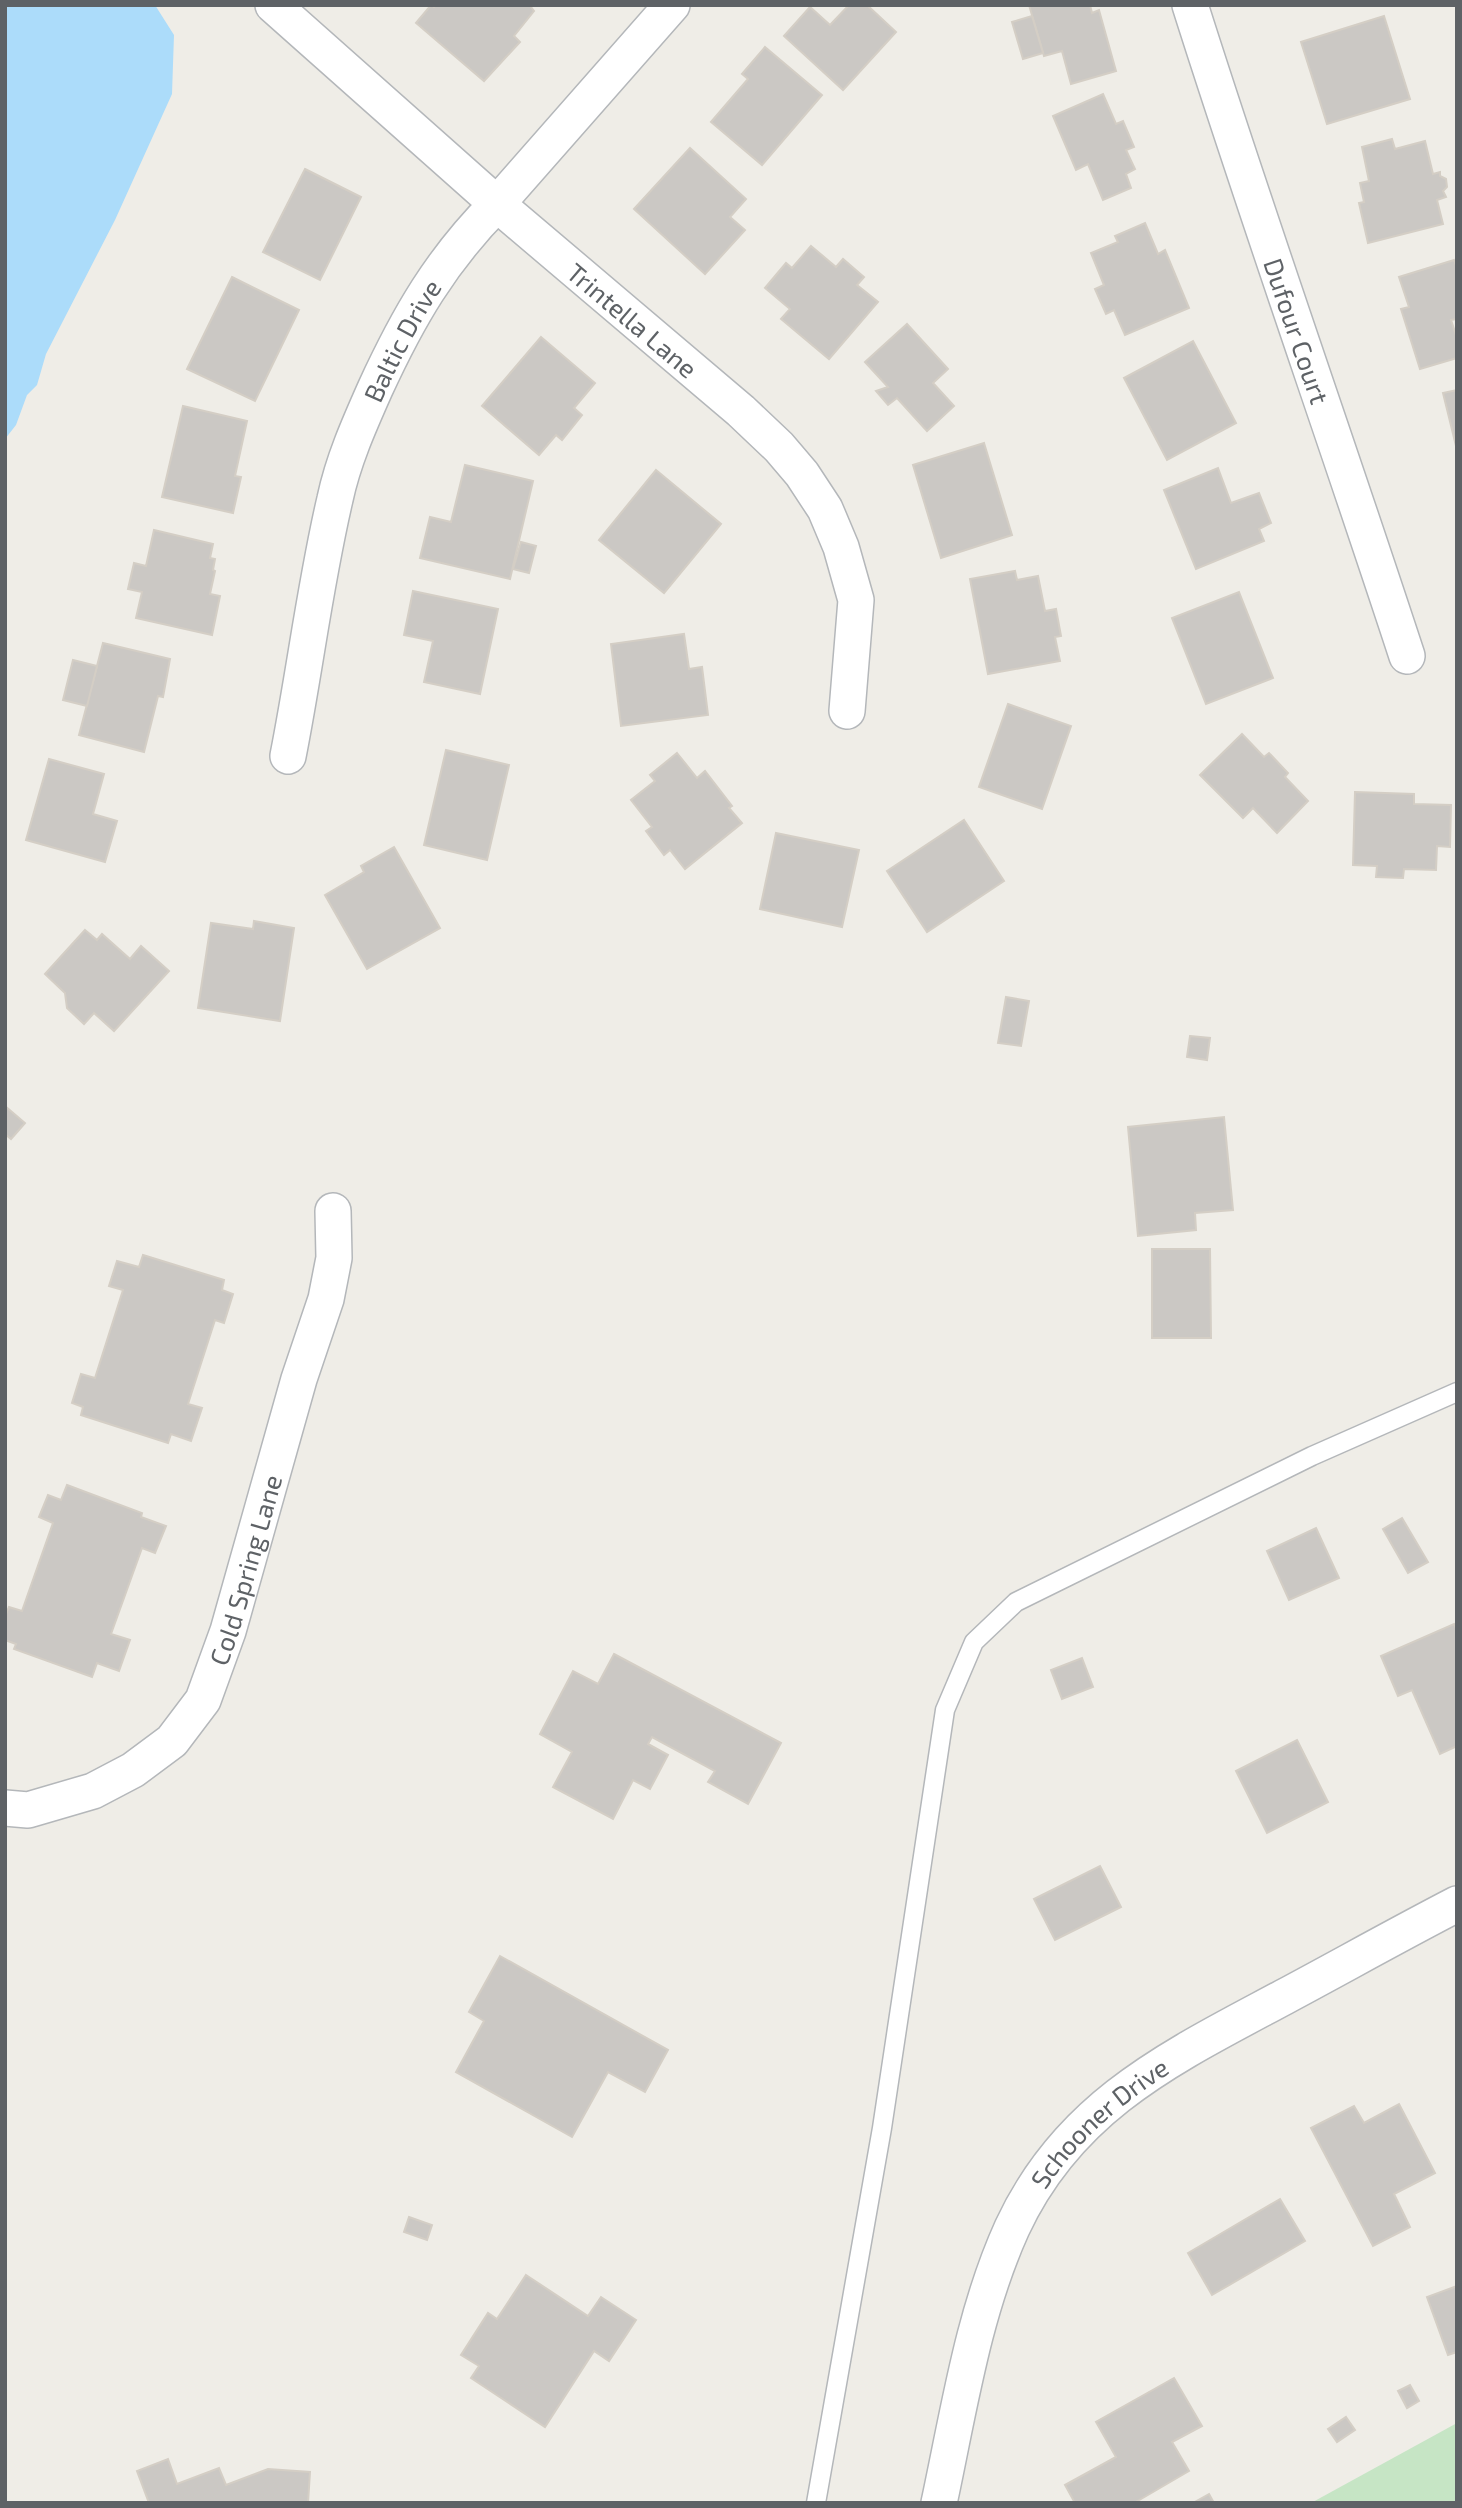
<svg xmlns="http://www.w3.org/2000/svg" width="1462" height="2508" viewBox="0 0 1462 2508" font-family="'Exo 2',sans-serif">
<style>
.green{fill:#c6e5c5}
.water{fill:#acdcfa}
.building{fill:#cbc8c4;stroke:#d4cec5;stroke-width:2}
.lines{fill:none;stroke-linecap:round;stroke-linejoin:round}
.service-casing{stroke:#b4b7ba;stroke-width:21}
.minor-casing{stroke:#b4b7ba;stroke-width:38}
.service{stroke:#fff;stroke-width:18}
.minor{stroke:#fff;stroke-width:35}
.labels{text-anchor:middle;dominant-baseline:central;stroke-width:7;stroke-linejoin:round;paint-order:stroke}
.street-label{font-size:26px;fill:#5e6266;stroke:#fff}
</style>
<rect width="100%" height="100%" fill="#efede7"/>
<!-- green -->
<path class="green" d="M1457,2423v80h-146z"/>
<!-- water -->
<path class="water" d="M5,5h150l19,30 -2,59 -57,126 -69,134 -9,31 -10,10 -11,30 -11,14z"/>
<!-- building -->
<g class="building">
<path d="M431,5l3,2 2,-2h96l-1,2 3,4 -20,25 6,6 -36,39 -68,-58z"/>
<path d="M849,5h18l29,27 -53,58 -59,-54 26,-29 20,18z"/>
<path d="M1029,5h61l2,8 7,-3 17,61 -45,13 -9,-33 -18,5z"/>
<path d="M1032,16l11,37 -20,6 -11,-37z"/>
<path d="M1384,16l26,83 -83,25 -26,-82z"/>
<path d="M765,47l57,48 -60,70 -51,-43 37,-43 -6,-5z"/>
<path d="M1103,94l13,30 7,-3 11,26 -8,3 9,19 -9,5 5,14 -28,12 -15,-36 -12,6 -23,-54z"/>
<path d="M1392,139l3,10 30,-8 8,33 7,-2v4l6,3 1,8 -4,4 3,6 -9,3 6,24 -75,19 -9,-40 5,-1 -4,-19 9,-2 -7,-34z"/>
<path d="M690,148l56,51 -16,18 15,13 -40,44 -71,-65z"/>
<path d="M305,169l56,28 -41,83 -57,-28z"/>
<path d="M1145,223l13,31 7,-4 24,58 -64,27 -11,-25 -8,4 -11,-25 9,-4 -13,-32 27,-11 -3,-6z"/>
<path d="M811,246l25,21 7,-8 21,18 -7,8 21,17 -49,57 -48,-40 9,-10 -25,-21 21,-25 6,5z"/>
<path d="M1454,260l3,8v51l-6,1 6,18v20l-37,11 -19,-60 8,-2 -10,-30z"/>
<path d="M232,277l67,33 -44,91 -68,-32z"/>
<path d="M907,324l41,45 -15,14 21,23 -27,25 -30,-33 -9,7 -12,-14 12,-4 -23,-25z"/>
<path d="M541,337l54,46 -21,25 8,7 -20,25 -6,-5 -17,20 -57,-49z"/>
<path d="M1193,341l43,82 -69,37 -43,-82z"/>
<path d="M1457,390v60l-14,-57z"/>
<path d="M183,406l64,15 -12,55 6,1 -8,36 -71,-16z"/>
<path d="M984,443l28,92 -71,23 -28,-93z"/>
<path d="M465,465l68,16 -23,98 -90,-21 10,-41 21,5z"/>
<path d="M1218,468l13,35 28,-10 12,30 -12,6 5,12 -68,28 -32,-79z"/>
<path d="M656,470l65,54 -57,69 -65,-53z"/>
<path d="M154,530l59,14 -3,14 5,1 -2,11 2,1 -5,23 10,2 -8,39 -76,-17 6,-26 -14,-3 6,-26 12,3z"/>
<path d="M521,542l15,4 -7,27 -16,-4z"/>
<path d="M1015,571l2,9 21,-4 7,35 11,-2 5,27 -6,1 5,24 -72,13 -18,-95z"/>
<path d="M413,591l85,18 -18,85 -56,-12 9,-41 -29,-6z"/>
<path d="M1239,592l34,86 -67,26 -34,-86z"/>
<path d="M684,634l5,35 13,-2 6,48 -87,11 -10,-82z"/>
<path d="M103,643l67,16 -7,38 -5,-1 -14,56 -65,-17z"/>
<path d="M73,660l24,6 -10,40 -24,-6z"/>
<path d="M1008,704l63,22 -29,83 -63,-22z"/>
<path d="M1242,734l22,23 5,-4 19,20 -3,4 23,24 -31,32 -24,-25 -10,10 -43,-43z"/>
<path d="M446,750l63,15 -22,95 -63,-15z"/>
<path d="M677,753l20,25 8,-7 27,35 -3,2 13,15 -57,46 -15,-19 -6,5 -18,-24 6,-4 -21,-27 24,-19 -5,-6z"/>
<path d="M49,759l55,15 -11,40 24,7 -12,41 -79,-22z"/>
<path d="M1355,792l59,2v10l37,1 -1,42 -13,-1 -1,24 -32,-1 -1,9 -27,-1 1,-11 -24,-1z"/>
<path d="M964,820l40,61 -77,51 -40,-61z"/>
<path d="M776,833l83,17 -17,77 -82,-18z"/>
<path d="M394,847l46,81 -73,41 -42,-74 39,-23 -3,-6z"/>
<path d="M254,921l40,7 -14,93 -82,-13 13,-85 42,6z"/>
<path d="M85,930l12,10 5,-6 28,25 11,-13 28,25 -55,60 -20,-18 -10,11 -17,-16 -2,-15 -20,-19z"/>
<path d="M1006,997l23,4 -8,45 -23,-3z"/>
<path d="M1190,1036l20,2 -3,22 -20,-3z"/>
<path d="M5,1106l20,17 -14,16 -6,-5z"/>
<path d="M1224,1117l9,93 -38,3 1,17 -58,6 -10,-109z"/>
<path d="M1152,1249h58l1,89h-59z"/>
<path d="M143,1255l81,25 -2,10 11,4 -9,29 -9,-3 -27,84 14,4 -11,33 -20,-7 -3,9 -87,-28 2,-8 -11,-4 9,-29 14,4 28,-88 -14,-4 8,-25 22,6z"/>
<path d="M67,1485l75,28 -1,4 25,9 -11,27 -13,-5 -31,86 19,6 -11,31 -22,-8 -5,14 -78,-28 2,-5 -11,-4v-24l4,-9 13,4 31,-88 -14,-6 9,-22 13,5z"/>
<path d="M1402,1518l26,44 -20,11 -25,-44z"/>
<path d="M1316,1528l23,50 -50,22 -22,-49z"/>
<path d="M1454,1624l3,6v116l-17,8 -28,-64 -14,6 -17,-40z"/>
<path d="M614,1654l167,89 -33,61 -40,-22 7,-11 -63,-34 -4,7 20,11 -18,34 -17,-9 -20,39 -60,-32 19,-35 -32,-18 33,-63 25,13z"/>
<path d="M1082,1658l11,29 -31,12 -11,-29z"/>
<path d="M1297,1740l31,62 -61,31 -31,-62z"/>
<path d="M1100,1866l21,41 -66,33 -21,-41z"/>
<path d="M500,1956l168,94 -23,42 -37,-20 -36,65 -116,-65 28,-51 -15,-9z"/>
<path d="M1399,2104l36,69 -41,21 16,33 -37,19 -62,-118 43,-22 10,17z"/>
<path d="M1280,2199l25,42 -93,54 -24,-42z"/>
<path d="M409,2217l23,8 -5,15 -23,-8z"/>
<path d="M526,2275l62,41 13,-19 35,23 -27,41 -15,-10 -49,76 -74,-49 8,-12 -18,-11 27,-42 9,6z"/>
<path d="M1457,2286v66l-9,3 -21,-58z"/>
<path d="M1174,2378l28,48 -30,16 17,29 -55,32h-59l-10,-18 51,-28 -20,-35z"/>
<path d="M1410,2385l9,16 -12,7 -9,-17z"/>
<path d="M1346,2417l9,13 -18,12 -9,-13z"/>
<path d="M168,2459l9,25 42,-16 7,17 42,-16 42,3 -2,31h-159l-12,-32z"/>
<path d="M1209,2494l5,9h-21z"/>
</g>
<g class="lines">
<defs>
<path id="service" d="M816,2503l66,-375 63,-418 29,-68 42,-40 296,-146 145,-64"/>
<g id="minor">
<path id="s1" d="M273,5l224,199 244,207 38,36 23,27 23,35 16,38 15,53 -9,111"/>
<path id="s2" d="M1190,5c69,218 146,434 217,651"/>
<path id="s3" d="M288,756c17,-86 27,-172 47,-257 8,-38 24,-74 40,-110 33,-72 66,-129 122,-185l175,-199"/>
<path id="s4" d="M5,1808l23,2 65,-19 40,-21 39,-29 31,-41 25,-69 71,-252 27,-80 8,-41 -1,-47"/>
<path id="s5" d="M939,2503c20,-93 34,-189 73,-275 57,-123 160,-171 272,-231 58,-31 115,-63 173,-93"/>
</g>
</defs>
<!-- service casing -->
<use href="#service" class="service-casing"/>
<!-- minor casing -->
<use href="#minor" class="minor-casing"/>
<!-- service -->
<use href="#service" class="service"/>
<!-- minor -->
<use href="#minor" class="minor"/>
</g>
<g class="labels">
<!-- street labels -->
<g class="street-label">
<text stroke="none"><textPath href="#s1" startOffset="478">Trintella Lane</textPath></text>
<text stroke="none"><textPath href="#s2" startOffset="343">Dufour Court</textPath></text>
<text stroke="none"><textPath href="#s3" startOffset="434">Baltic Drive</textPath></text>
<text stroke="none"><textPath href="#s4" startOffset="373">Cold Spring Lane</textPath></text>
<text stroke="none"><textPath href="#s5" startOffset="424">Schooner Drive</textPath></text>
</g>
</g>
<!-- border -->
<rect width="1462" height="2508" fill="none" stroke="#5e6266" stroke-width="14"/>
</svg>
